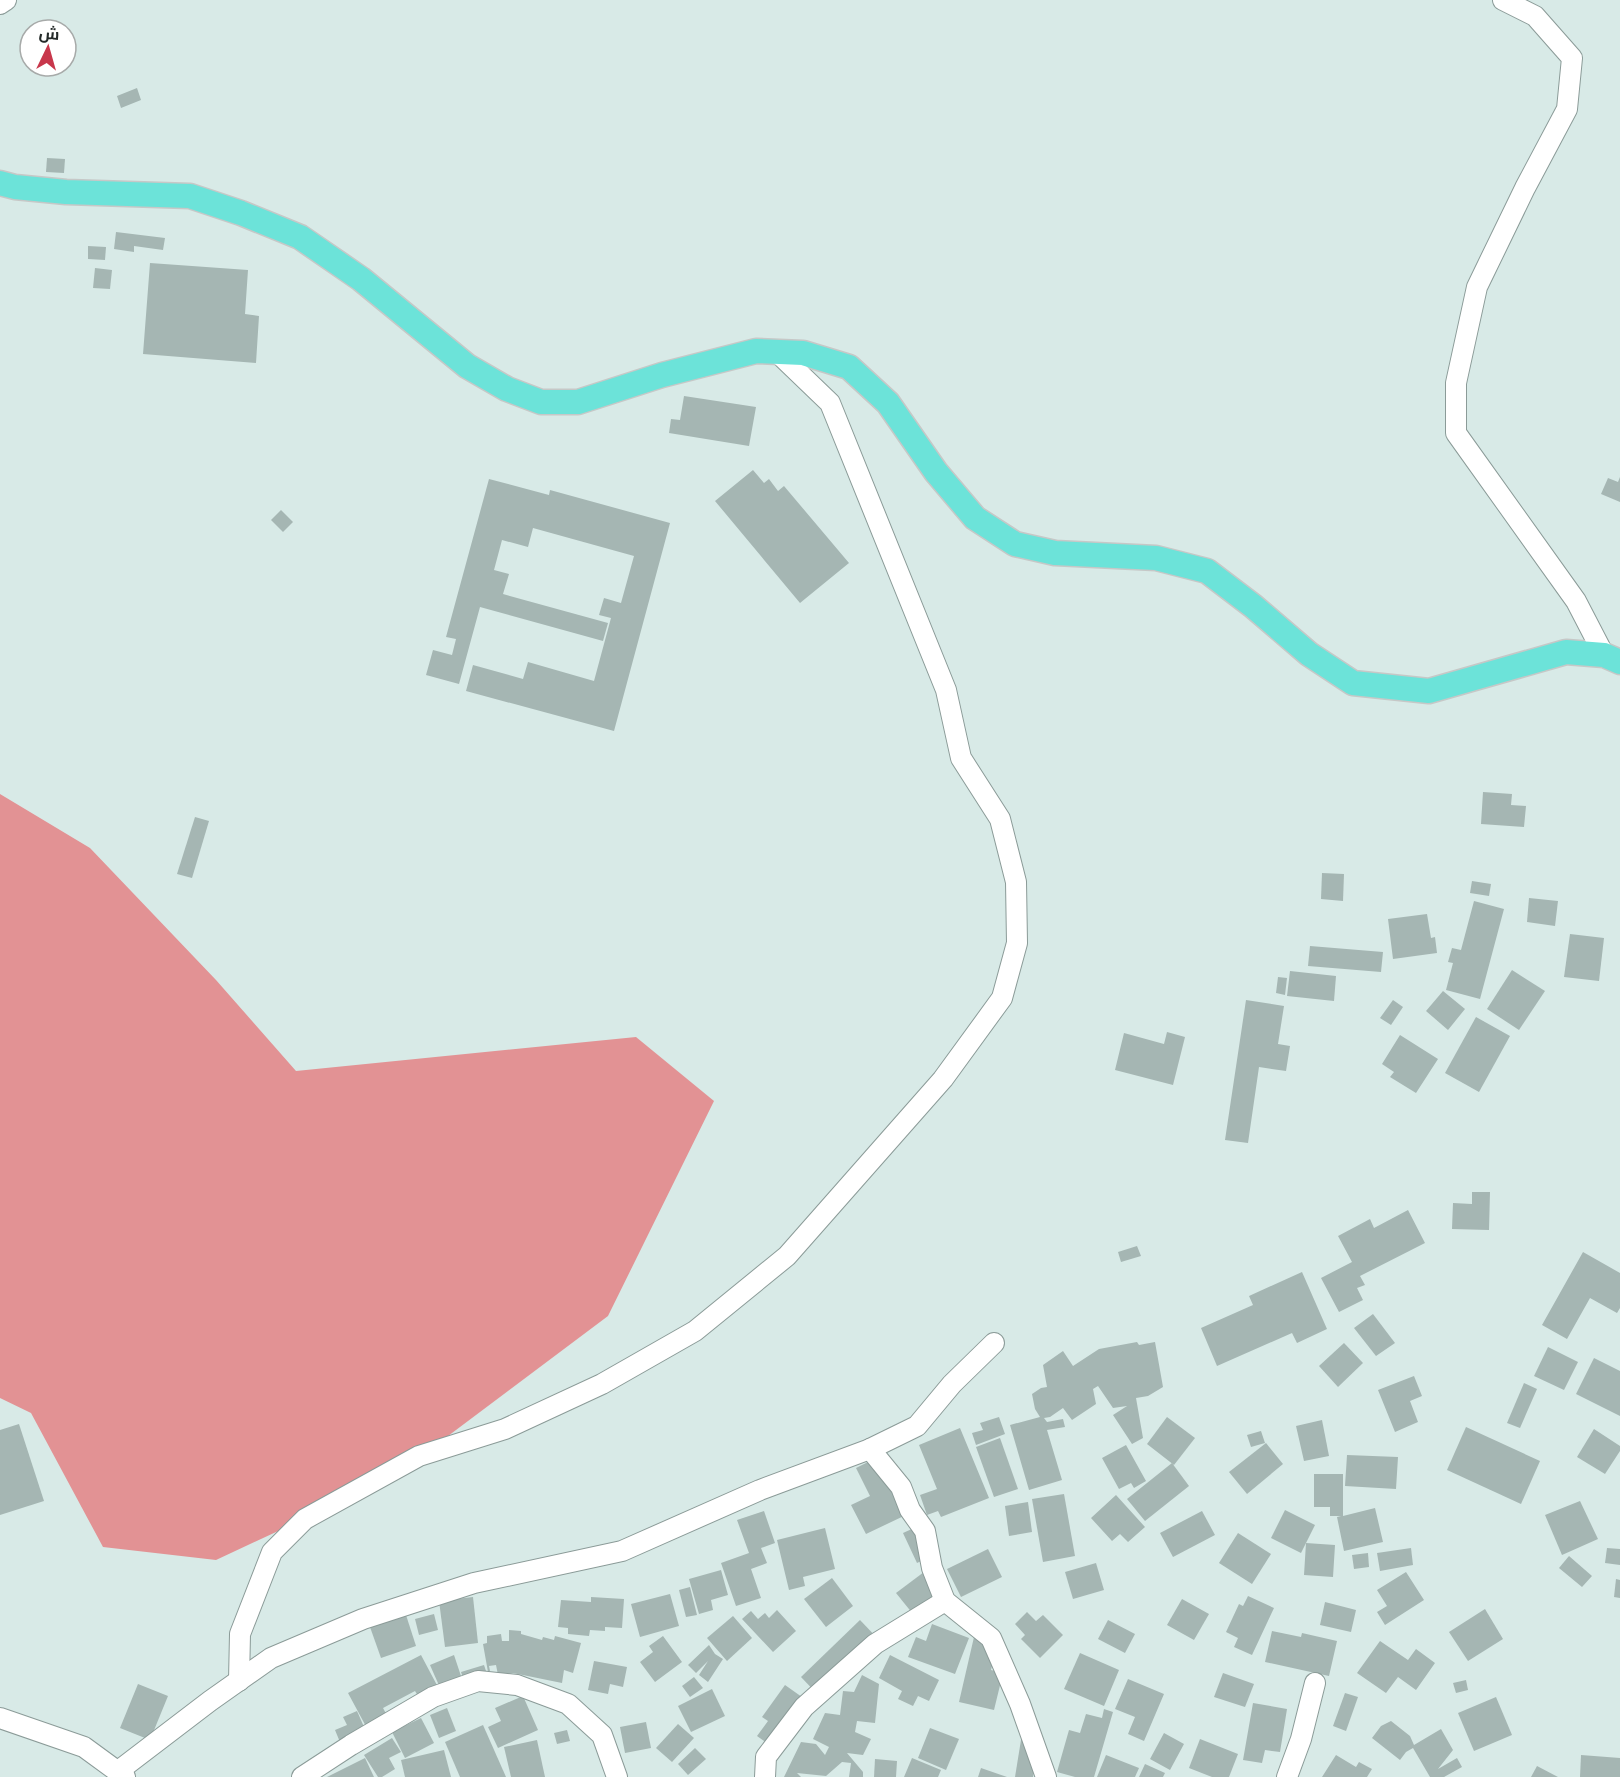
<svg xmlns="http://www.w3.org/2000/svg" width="1620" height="1777" viewBox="0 0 1620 1777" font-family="'Alegreya Sans',Cairo,sans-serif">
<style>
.forest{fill:#e29294}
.building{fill:#a5b6b3}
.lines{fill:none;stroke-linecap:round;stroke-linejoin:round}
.minor-casing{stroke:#8b9b98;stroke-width:22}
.major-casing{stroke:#c6c8c7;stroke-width:27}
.minor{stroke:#fff;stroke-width:20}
.major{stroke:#6ce3d9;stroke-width:24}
</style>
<rect width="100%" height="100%" fill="#d8eae7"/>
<!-- forest -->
<path class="forest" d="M0,794l90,54 126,132 80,91 340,-34 78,64 -106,215 -216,162 -176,82 -113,-13 -72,-134 -31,-15z"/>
<!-- building -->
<g class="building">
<path d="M137,88l4,12 -20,8 -4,-12z"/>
<path d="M47,158l18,1 -1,14 -18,-1z"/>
<path d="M116,232l49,6 -2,12 -29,-4v6l-20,-3z"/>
<path d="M88,246l18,1 -1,13 -17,-1z"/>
<path d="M150,263l98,7 -3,44 14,2 -3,47 -113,-9z"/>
<path d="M95,268l17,2 -2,19 -17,-1z"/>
<path d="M684,396l72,11 -7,39 -80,-13 2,-14 9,1z"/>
<path d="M753,470l11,13 5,-4 9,12 6,-5 65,77 -49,40 -85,-102z"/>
<path d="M1620,477v25l-19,-8 7,-16 10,4z"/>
<path d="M489,479l60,16 1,-5 120,33 -56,208 -148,-40 7,-26 50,14 5,-17 66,19 17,-63 -12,-3 5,-17 17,5 13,-47 -101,-28 -5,19 -26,-7 -8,30 15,4 -6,20 105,29 -5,18 -123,-34 -21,77 -33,-9 7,-25 19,5 4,-16 -10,-2z"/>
<path d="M281,510l12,12 -10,10 -12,-12z"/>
<path d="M1483,792l29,2 -1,11 15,1 -2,21 -43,-3z"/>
<path d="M195,817l14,4 -17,57 -15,-4z"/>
<path d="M1322,873l22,1 -1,27 -22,-2z"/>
<path d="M1472,881l19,3 -2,12 -19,-3z"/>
<path d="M1529,898l29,3 -3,25 -28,-4z"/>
<path d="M1474,901l30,8 -24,90 -34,-9 7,-27 -5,-1 4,-14 9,2z"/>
<path d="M1427,914l4,24 4,-1 2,16 -44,6 -5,-40z"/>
<path d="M1570,934l34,4 -5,43 -35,-4z"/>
<path d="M1310,946l73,6 -2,20 -73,-6z"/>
<path d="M1512,970l33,21 -26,39 -32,-21z"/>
<path d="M1290,971l46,5 -2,25 -47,-5z"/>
<path d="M1278,977l9,1 -2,17 -9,-2z"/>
<path d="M1443,991l22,18 -17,21 -22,-19z"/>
<path d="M1246,1000l38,6 -6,38 12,2 -4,25 -27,-4 -11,76 -23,-3z"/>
<path d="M1393,1000l10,7 -12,18 -11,-7z"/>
<path d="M1476,1017l34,19 -31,56 -34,-19z"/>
<path d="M1167,1032l18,5 -12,48 -58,-15 9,-37 40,11z"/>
<path d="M1400,1035l38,24 -22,34 -26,-16 4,-5 -12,-8z"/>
<path d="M1472,1192h18l-1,38 -37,-1 1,-26 19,1z"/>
<path d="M1408,1210l17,33 -65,33 5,9 -8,3 6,12 -24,12 -18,-34 31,-16 -14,-26 32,-17 4,9z"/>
<path d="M1137,1246l4,10 -20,6 -3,-10z"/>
<path d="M1583,1252l37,21v35l-3,5 -27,-15 -23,41 -25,-14z"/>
<path d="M1302,1272l25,57 -30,14 -5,-10 -75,33 -16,-38 52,-23 -4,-9z"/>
<path d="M1373,1314l22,29 -19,13 -22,-28z"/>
<path d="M1137,1342l2,3 16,-3 8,45 -15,9 -12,2 7,40 -11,6 -19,-29 14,-9 -14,2 -15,-22 -5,3 3,15 -24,16 -9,-12 -13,9 -6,1 3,4 16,-3 2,8 -18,3 15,50 -33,10 -19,-65 30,-8 -5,-8 -3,-15 9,-6 6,-1 -4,-22 20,-14 10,15 26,-17z"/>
<path d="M1344,1343l19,20 -25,24 -19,-21z"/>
<path d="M1548,1347l30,15 -14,28 -30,-14z"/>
<path d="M1594,1358l26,13v45l-44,-22z"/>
<path d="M1414,1376l8,20 -12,5 8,21 -23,10 -17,-42z"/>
<path d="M1524,1383l13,6 -17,39 -13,-5z"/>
<path d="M999,1417l6,17 -29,11 -4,-12 11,-3 -3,-7z"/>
<path d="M1167,1417l28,21 -21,27 -27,-21z"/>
<path d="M1322,1420l7,36 -25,5 -8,-35z"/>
<path d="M19,1424l25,77 -44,14v-85z"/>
<path d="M1466,1427l74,34 -19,43 -74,-34z"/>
<path d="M960,1428l29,70 -48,19 -3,-6 -11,4 -7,-20 17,-6 -18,-44z"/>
<path d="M1594,1429l26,17v5l-15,23 -28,-17z"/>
<path d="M1261,1431l4,12 -14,4 -4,-12z"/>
<path d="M1000,1438l18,51 -24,8 -18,-50z"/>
<path d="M1266,1443l17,21 -36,30 -18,-22z"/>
<path d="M1126,1445l20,36 -12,7 -3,-5 -12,6 -17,-31z"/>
<path d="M1347,1455l51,2 -2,32 -51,-3z"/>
<path d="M880,1456l28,58 -42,20 -15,-29 19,-9 -14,-28z"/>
<path d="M1172,1463l17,23 -44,35 -18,-22z"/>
<path d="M1314,1474h29v42l32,-8 8,34 -39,9 -7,-34 4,-1h-11v-9h-16z"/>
<path d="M1064,1494l11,62 -32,6 -11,-63z"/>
<path d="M1116,1495l29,32 -17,15 -8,-8 -8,7 -21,-23z"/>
<path d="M1580,1501l18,38 -36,16 -17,-40z"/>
<path d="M1028,1502l4,30 -23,4 -4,-30z"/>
<path d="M1285,1510l30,15 -14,28 -30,-15z"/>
<path d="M764,1511l11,32 -14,5 6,15 -16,6 10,29 -25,8 -15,-43 28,-10 -12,-33z"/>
<path d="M1202,1511l13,24 -42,22 -13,-24z"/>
<path d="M925,1523l13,30 -21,10 -14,-30z"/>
<path d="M825,1528l10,41 -32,8 2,9 -16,4 -12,-50z"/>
<path d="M1238,1533l33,21 -19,30 -33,-21z"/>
<path d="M1306,1543l29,2 -2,32 -29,-2z"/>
<path d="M1411,1548l2,17 -33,6 -3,-18z"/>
<path d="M1607,1548l13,1v16l-15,-2z"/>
<path d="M988,1549l14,28 -41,20 -14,-28z"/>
<path d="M1368,1553l1,14 -15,2 -2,-14z"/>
<path d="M1569,1556l23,20 -10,11 -23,-19z"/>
<path d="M1096,1563l8,27 -31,9 -8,-27z"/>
<path d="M721,1570l7,25 -17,5 2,10 -14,4 -10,-35z"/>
<path d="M924,1572l20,25 -27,22 -21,-26z"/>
<path d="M1406,1572l18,28 -39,25 -8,-13 10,-6 -10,-16z"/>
<path d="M832,1578l21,28 -27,21 -22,-28z"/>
<path d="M1616,1579l4,1v18l-6,-1z"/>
<path d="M690,1587l7,28 -11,2 -7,-27z"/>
<path d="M670,1594l9,32 -39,11 -9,-33z"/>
<path d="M1248,1596l26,12 -22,47 -18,-8 4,-9 -12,-6 13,-28 4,2z"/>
<path d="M473,1597l5,46 -33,4 -6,-46z"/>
<path d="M591,1597l33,2 -2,29 -17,-1v4l-15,-1 -1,6 -21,-2v-6l-10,-1 3,-27 30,2z"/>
<path d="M1182,1599l27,15 -15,26 -27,-15z"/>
<path d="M1325,1602l31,8 -5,22 -31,-7z"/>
<path d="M1485,1609l18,30 -35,22 -19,-29z"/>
<path d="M777,1610l19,21 -23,21 -31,-33 9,-8 7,8 7,-6 4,5z"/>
<path d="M1027,1612l9,9 7,-6 20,20 -23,23 -19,-19 4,-4 -10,-11z"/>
<path d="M434,1614l4,16 -19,5 -4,-16z"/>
<path d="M406,1615l10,31 -35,12 -11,-31z"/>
<path d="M733,1616l19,22 -25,23 -20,-23z"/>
<path d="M860,1620l20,21 -59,57 -20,-21z"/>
<path d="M1108,1620l27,14 -10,19 -27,-14z"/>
<path d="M932,1624l37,14 -14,36 -47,-17 8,-20 10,4z"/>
<path d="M509,1630l12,1v3l21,6 1,-3 11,3 1,-4 26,7 -8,30 -9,-3 -2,13 -49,-10 -15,2 -2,-10 -7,1 1,5 -2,1 -5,-28 4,-1v-7l14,-2 1,7h7z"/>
<path d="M1272,1631l29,6 1,-4 35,8 -8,35 -64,-14z"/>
<path d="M663,1636l19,26 -27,20 -15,-20 13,-10 -4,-6z"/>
<path d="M974,1637l24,6 -7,27 12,3 -9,37 -35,-8z"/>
<path d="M1380,1641l28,19 8,-11 19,14 -19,27 -18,-13 -12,16 -29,-20z"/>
<path d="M709,1645l6,9 8,5 -15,23 -9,-7 9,-14 -12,12 -8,-8z"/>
<path d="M1080,1653l39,17 -15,36 -40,-17z"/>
<path d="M421,1655l18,34 -19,10 -5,-8 -32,17 7,13 -21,11 -21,-39z"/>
<path d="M454,1655l9,27 -22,8 -11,-25z"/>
<path d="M890,1655l49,25 -10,21 -11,-5 -5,10 -15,-7 4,-8 -23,-13z"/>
<path d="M594,1661l33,6 -4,20 -13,-3 -2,10 -20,-4z"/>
<path d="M484,1665l5,15 -23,7 -5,-15z"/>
<path d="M1223,1673l31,11 -9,23 -31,-10z"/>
<path d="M862,1675l17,9 -4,39 -18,-2 -2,11 16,7 -8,16 -16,-2 16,19v5h-14l2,-14 -9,-1 -16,14 -29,-3 4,4h-17l17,-35 15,2 9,11 4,-8 -16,-8 12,-26 15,2 3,-24 11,1z"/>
<path d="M694,1677l9,11 -13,9 -8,-11z"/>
<path d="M1128,1679l36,15 -20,47 -16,-7 7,-17 -20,-8z"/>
<path d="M1466,1680l2,10 -12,3 -3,-10z"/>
<path d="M138,1684l30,12 -18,44 -30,-12z"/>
<path d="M785,1685l24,17 -34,47 -18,-13 11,-15 -6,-4z"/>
<path d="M712,1689l13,27 -34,16 -13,-26z"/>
<path d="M1345,1693l13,4 -12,34 -13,-5z"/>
<path d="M523,1696l15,34 -40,18 -10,-21 13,-6 -6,-13z"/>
<path d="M1496,1697l16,38 -38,16 -16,-38z"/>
<path d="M1253,1703l34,6 -7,43 -15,-2 -3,13 -19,-3z"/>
<path d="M447,1708l9,23 -17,7 -9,-23z"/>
<path d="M1104,1709l9,3 -19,65h-19l-18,-5 12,-42 11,3 6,-19 16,4z"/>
<path d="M357,1711l11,25 -26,11 -7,-17 12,-5 -4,-8z"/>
<path d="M421,1718l13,25 -29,15 -13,-26z"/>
<path d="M1391,1721l19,15 4,9 27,-16 12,21 -15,19 19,-11 5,9 -18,10h-14l-17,-29 -7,4 -6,8 -28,-22 9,-12z"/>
<path d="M646,1722l5,26 -26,5 -5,-26z"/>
<path d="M678,1724l16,14 -22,24 -16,-14z"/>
<path d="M483,1725l23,52h-46l-15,-35z"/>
<path d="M930,1728l29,11 -13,31 -28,-12z"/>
<path d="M567,1730l3,11 -13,3 -3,-11z"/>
<path d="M1164,1733l20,11 -14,26 -20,-11z"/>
<path d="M392,1738l9,14 -12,6 6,11 -13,8h-4l-14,-22z"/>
<path d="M1200,1739l38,15 -9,23h-17l-23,-9z"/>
<path d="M537,1740l8,37h-34l-7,-30z"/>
<path d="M1021,1740l15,1 -3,36h-18z"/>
<path d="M695,1748l11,11 -18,16 -10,-11z"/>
<path d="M444,1750l7,27h-46l-4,-17z"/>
<path d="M1106,1755l33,13 -4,9h-38z"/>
<path d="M1336,1755l20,12 3,-5 13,7 -5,8h-45z"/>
<path d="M1581,1755l39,3v19h-40z"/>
<path d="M365,1758l9,19h-47z"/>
<path d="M912,1758l29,12 -3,7h-34z"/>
<path d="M875,1759l22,2 -1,16h-22z"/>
<path d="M1145,1764l20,9 -2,4h-24z"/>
<path d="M1537,1766l21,11h-27z"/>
<path d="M981,1768l26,9h-29z"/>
</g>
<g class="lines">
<defs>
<g id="minor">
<path d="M1503,0l32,16 37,42 -5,51 -42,79 -48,99 -21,96v50l120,168 28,54"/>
<path d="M0,4l6,-4"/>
<path d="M870,1449l31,38 9,23 15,21 7,37 13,33 46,37 29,66 26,73"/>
<path d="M239,1681l1,-47 32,-82 33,-33 114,-63 86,-27 97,-45 93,-53 92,-75 156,-177 59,-81 15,-55 -1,-61 -16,-63 -39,-61 -15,-68 -116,-287 -53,-51"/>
<path d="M0,1718l84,29 41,30"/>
<path d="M117,1772l93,-71 61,-43 92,-39 111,-36 148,-32 138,-61 110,-41 47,-23 35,-42 42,-41"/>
<path d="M302,1777l49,-32 82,-48 45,-16 39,4 51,19 34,31 15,42"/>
<path d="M765,1777l1,-20 38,-50 71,-63 70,-43"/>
<path d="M1287,1777l14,-38 14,-56"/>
</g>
<path id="major" d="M0,183l15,4 51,5 124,4 51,17 59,24 61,42 106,87 40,23 34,13h37l84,-27 94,-24 47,2 46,14 39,36 48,69 39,46 40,26 40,9 101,5 51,13 46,35 56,48 44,29 76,8 137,-39 38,3 16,7"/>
</defs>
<!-- minor casing -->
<use href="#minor" class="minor-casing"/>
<!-- major casing -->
<use href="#major" class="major-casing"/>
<!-- minor -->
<use href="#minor" class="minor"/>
<!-- major -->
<use href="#major" class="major"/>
</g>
<!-- north arrow -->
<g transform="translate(48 48) rotate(5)"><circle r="28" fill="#ffffff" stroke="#a7aaa9" stroke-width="1.5"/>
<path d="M0-4.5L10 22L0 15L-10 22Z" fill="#c8374b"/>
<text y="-9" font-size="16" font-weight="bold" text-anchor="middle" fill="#242a29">ش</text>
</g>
</svg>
